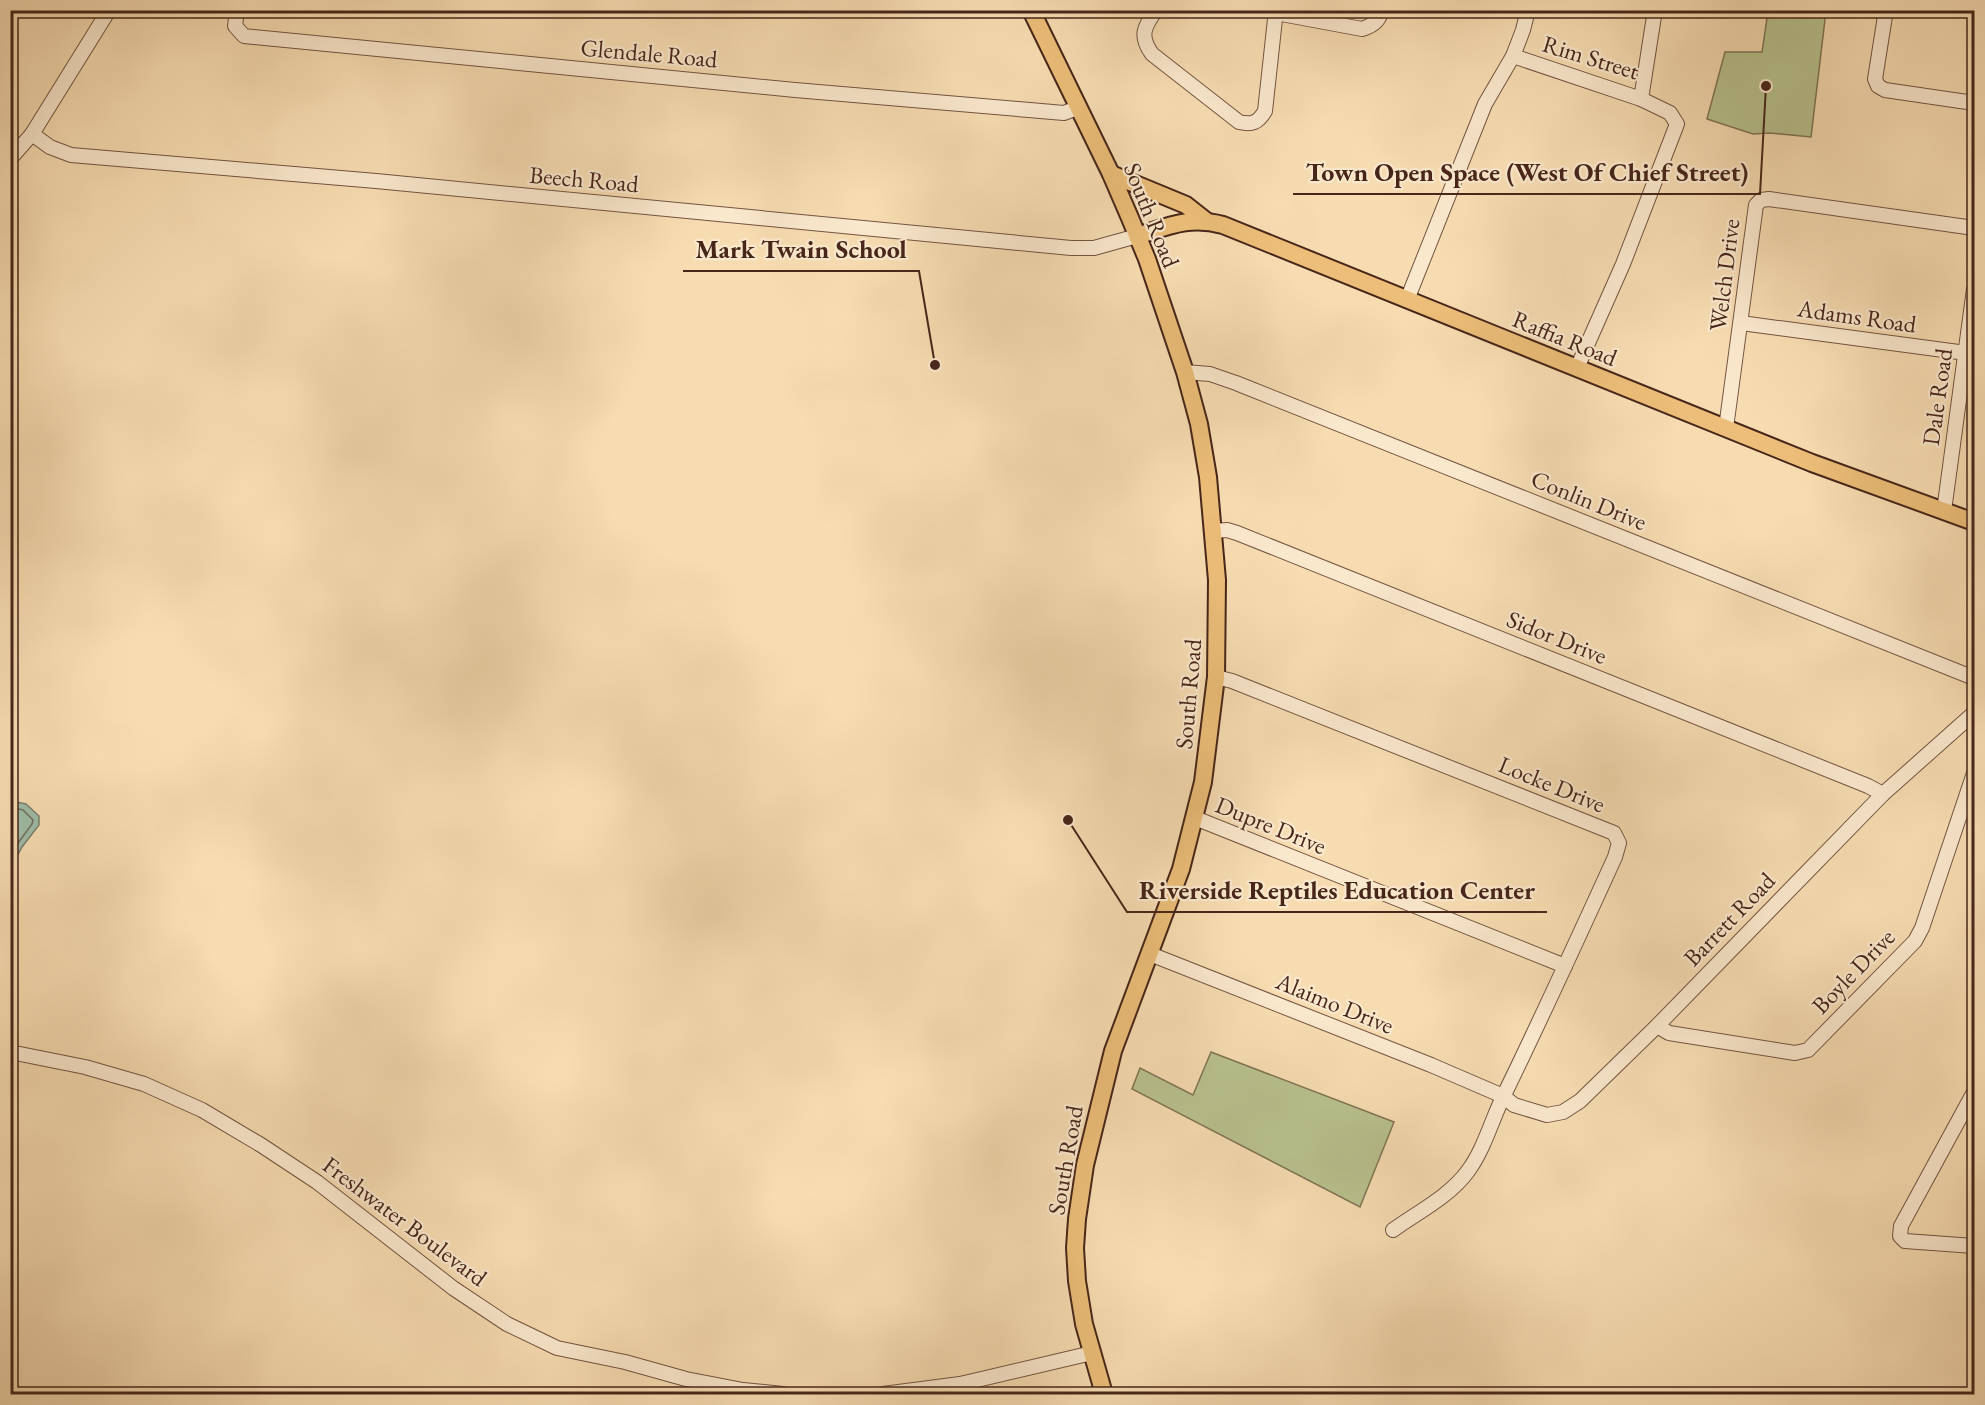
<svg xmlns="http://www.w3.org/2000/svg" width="1985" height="1405" viewBox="0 0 1985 1405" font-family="'EB Garamond',serif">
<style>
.green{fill:#b8c28f;stroke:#807454;stroke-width:1.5}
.water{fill:#9ebca7;stroke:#7b806f;stroke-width:1.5}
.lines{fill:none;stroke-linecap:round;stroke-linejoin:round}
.shore{stroke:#727160;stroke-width:1.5}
.minor-casing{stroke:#735440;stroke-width:16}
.major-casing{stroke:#47261a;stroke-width:20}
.minor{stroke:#fae8cd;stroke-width:14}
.major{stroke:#ecbe79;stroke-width:16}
.labels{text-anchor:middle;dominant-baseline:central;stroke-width:4.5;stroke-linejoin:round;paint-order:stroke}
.street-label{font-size:24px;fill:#47261a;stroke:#fae8cd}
.leader{fill:none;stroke:#47261a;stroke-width:2}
.callout-dot{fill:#47261a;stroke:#fae8cd;stroke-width:2}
.callout-label{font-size:26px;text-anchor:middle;font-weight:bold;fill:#47261a;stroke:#fae8cd;stroke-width:4.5;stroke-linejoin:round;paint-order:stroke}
</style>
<rect width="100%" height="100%" fill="#f7dcb2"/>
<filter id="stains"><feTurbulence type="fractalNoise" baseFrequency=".00333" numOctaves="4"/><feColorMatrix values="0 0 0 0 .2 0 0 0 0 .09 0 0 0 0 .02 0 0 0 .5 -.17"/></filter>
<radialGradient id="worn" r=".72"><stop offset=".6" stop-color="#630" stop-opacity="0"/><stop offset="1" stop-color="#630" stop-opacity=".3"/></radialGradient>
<!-- green -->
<g class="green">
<path d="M1768,11h58l-15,126 -41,-4 -17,1 -46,-15 18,-67h37z"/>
<path d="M1211,1052l183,70 -34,85 -228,-118 8,-21 53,27z"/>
</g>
<!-- water -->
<path class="water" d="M11,801l15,3 13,12v9l-17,22 -11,21z"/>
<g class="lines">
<!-- shore -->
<path class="shore" d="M10,807l13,3 10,10 -1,4 -22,30"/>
<defs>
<g id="minor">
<path d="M237,10l-2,16 9,10 551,54 269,23 13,-5"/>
<path d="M1156,10c-12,17 -17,26 -4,44l87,68c13,3 19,1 26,-11l11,-101"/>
<path d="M1886,10l-11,69 3,7 7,4 89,13"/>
<path d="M1276,13l86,16c10,-3 18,-8 19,-19"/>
<path d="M1513,56l128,43 29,14 7,11 -54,140 -46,104"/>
<path d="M1641,99l14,-89"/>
<path d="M32,134l18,13 21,8 305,26 695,67h23l43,-12"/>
<path d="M10,159l22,-25 77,-124"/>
<path d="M1407,300l78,-196 28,-48 10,-26 5,-20"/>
<path d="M1741,323l225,30"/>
<path d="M1185,372l25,2 26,9 738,295"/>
<path d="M1726,428l30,-223 5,-5 8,-1 205,29"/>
<path d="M1944,511l30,-222"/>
<path d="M1213,531l14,-1 10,3 631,253 15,8"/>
<path d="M1216,677l16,4 382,152 5,10 -4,14c-36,79 -72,158 -110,236 -13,25 -20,55 -37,78 -18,25 -50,41 -75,59"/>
<path d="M1195,818l370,148"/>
<path d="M1150,954l281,111 72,31 11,9 33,10 16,-3 17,-11 77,-75 226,-232 91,-81"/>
<path d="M1657,1026l12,7 126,20 13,-3 107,-109 7,-13 52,-155"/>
<path d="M10,1052l75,15 59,17 58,26 59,35 56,37 136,106 54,36 50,24 68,14 61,17 57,11 40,4"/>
<path d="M1974,1092l-73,134 -1,10 5,5 69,5"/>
<path d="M883,1394l77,-10 132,-31"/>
</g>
<g id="major">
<path d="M1031,10l80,164 19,44 17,41 38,113 14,52 9,53 9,103 -1,97 -13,105 -22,87 -68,182 -28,114 -8,54 -2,29 2,33 7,43 20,70"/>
<path d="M1111,174l75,31 19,15"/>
<path d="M1137,236c32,-10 52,-20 86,-11l589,238 162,59"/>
</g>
</defs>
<!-- minor casing -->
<use href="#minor" class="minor-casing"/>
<!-- major casing -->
<use href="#major" class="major-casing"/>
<!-- minor -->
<use href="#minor" class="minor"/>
<!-- major -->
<use href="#major" class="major"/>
</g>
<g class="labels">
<!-- street labels -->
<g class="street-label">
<text transform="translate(649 53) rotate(5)">Glendale Road</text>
<text transform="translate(1591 57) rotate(17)">Rim Street</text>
<text transform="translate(584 179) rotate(5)">Beech Road</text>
<text transform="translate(1152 215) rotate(68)">South Road</text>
<text transform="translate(1724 275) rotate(-83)">Welch Drive</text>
<text transform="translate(1857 316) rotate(8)">Adams Road</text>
<text transform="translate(1565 338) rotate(22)">Raffia Road</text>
<text transform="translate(1937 397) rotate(-82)">Dale Road</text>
<text transform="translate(1589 500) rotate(22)">Conlin Drive</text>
<text transform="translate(1557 637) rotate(22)">Sidor Drive</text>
<text transform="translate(1188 694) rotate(-85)">South Road</text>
<text transform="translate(1552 784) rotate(22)">Locke Drive</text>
<text transform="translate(1271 825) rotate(22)">Dupre Drive</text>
<text transform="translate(1729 919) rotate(-46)">Barrett Road</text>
<text transform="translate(1853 971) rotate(-46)">Boyle Drive</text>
<text transform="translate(1335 1003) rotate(22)">Alaimo Drive</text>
<text transform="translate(1065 1160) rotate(-80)">South Road</text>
<text transform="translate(405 1221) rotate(37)">Freshwater Boulevard</text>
</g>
</g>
<!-- callouts -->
<path class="leader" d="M1766 86L1760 194H1293M935 365L919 271H683M1068 820L1127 912H1547"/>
<g class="callout-dot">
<circle cx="1766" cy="86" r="6"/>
<circle cx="935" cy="365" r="6"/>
<circle cx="1068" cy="820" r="6"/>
</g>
<g class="callout-label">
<text x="1527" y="181">Town Open Space (West Of Chief Street)</text>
<text x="801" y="258">Mark Twain School</text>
<text x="1337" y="899">Riverside Reptiles Education Center</text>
</g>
<!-- margin -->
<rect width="1985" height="1405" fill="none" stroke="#f7dcb2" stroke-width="36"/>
<rect x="12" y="12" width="1961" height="1381" fill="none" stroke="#47261a" stroke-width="3"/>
<rect x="18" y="18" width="1949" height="1369" fill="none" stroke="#47261a" stroke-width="1.5"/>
<rect width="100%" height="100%" filter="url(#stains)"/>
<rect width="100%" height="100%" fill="url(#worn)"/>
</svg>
